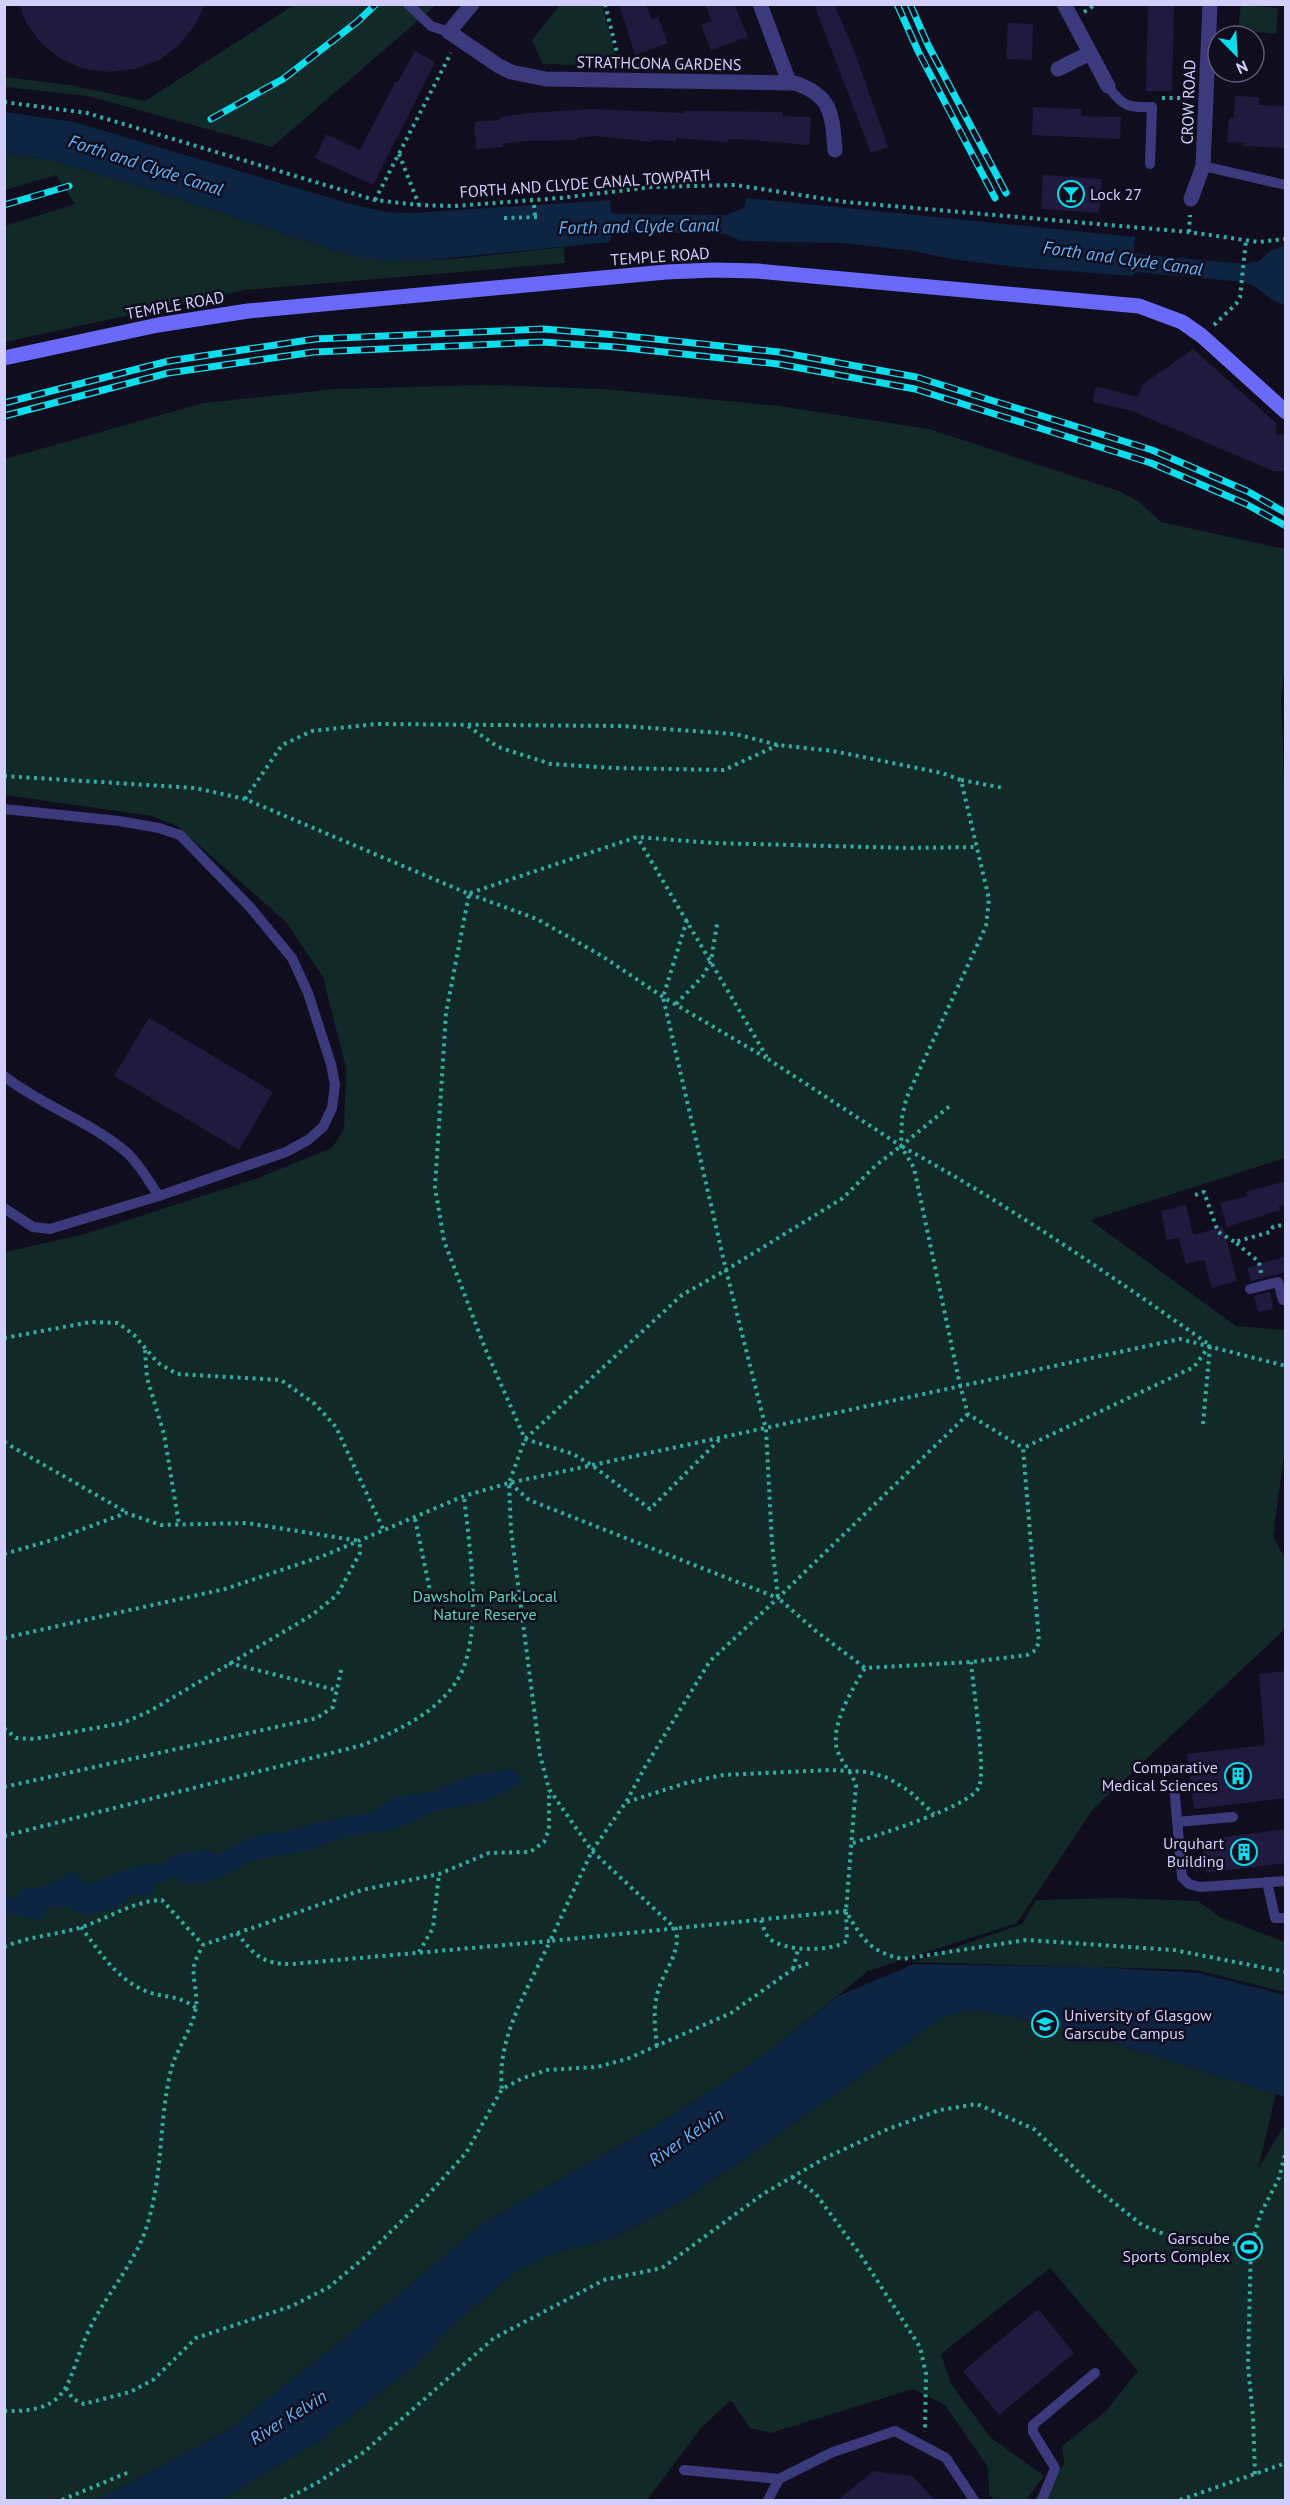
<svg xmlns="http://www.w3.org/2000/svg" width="1290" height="2505" viewBox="0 0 1290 2505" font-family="'PT Sans',sans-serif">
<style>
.green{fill:#112927}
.water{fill:#0e2443}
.building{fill:#211a3f}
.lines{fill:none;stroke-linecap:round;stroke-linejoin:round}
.path{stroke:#33aca1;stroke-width:4;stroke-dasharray:3 4.5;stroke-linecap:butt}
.lane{stroke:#3b3a7c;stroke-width:10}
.street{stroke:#3b3a7c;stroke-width:15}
.secondary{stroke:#696af9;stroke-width:15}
.rail-casing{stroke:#0adeed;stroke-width:7}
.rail{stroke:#100d1f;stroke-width:4.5;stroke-dasharray:14;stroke-linecap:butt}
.labels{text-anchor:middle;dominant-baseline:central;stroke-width:5;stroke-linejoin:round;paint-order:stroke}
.street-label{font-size:16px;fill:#d2cefd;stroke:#100d1f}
.poi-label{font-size:16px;fill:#d2cefd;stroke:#100d1f;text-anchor:end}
.park-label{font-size:16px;fill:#5dd9b6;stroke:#100d1f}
.water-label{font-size:18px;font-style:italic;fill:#60b7f8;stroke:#100d1f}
</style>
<rect width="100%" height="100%" fill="#100d1f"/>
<!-- green -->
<g class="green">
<path d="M294,5h142l-164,142 -184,-51 -83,-9v-10l64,8 76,16z"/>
<path d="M560,5h42l14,52 -26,-1 -9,9 -38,-1 -11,-24z"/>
<path d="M1241,5l37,3 -2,26 -38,-4z"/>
<path d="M5,154l43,5 104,31 201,66c69,11 141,-2 211,-9l1,16 -320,27 -240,52v-116l70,-22 -19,-29 -51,15z"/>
<path d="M485,385l118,4 176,17 150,23 190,62 19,10 23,21 124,27 1,110 -5,37 5,143 -1,319 -195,62 146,106 49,4 1,110 -13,96 12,23v70l-192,180 -76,114 -149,48 -106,86 -95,62 -182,103 -88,74 -167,133 -131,71h-94v-1248l80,-18 173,-56 74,-30 12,-19 2,-61 -23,-91 -37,-55 -109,-96 -26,-10 -146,-21v-336l198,-56 133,-14z"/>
<path d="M1116,1898l82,3 22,16 65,25v50l-88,-22 -285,-8 110,-38 14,-24z"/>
<path d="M978,2011l33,5 66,16 199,62 -18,75 27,-45v376h-251l30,-36 -2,-18 44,-35 32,-40 -88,-103 -109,86 10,30 39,53 54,39 -18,24h-32l-5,-6 -1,-27 -43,-62 -32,-16 -142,44 -21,-5 -19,-28 -30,28 -54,72h-426l101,-61 96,-76 35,-38 62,-53 39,-19 60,-16 61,-32 72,-48 195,-139 16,-6z"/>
</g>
<!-- water -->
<g class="water">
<path d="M5,112l69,10 280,83 33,7 26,1 197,-13 1,11 3,3 112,1 17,-7 4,-10 388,39 -1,13 4,4 107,10 14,-3 11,-10 15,-6v60c-17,-4 -25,-19 -41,-23l-108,-10 -5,4 -115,-9 -65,-8 -38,-8 -70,-8 -101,-2 -17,-7 -107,-2 -6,2 -2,8 -181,18 -47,1 -29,-5 -201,-66 -104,-31 -43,-5z"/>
<path d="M516,1769l6,15 -39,18 -47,9 -40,18 -48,7 -38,14 -62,12 -26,15 -22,7 -20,-2 -7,-4 -18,6 -1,11 -13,1 -7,-3 -10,11 -36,12 -21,-9 -20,1 -6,12 -23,-5 -13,-1v-16h12l8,-11c20,5 32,-8 50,-15l4,7 9,6 30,-13 32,-8 15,-1 10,-9 34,-4 8,5 40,-20 25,-3 36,-10 52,-9 25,-16 36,-5 42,-17z"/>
<path d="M914,1964l182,3 102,6 87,22v102l-208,-65 -66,-16 -33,-5 -20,1 -16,6 -195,139 -72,48 -61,32 -60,16 -39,19 -62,53 -35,38 -96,76 -101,61h-122l131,-71 167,-133 88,-74 182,-103 95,-62 76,-61z"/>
</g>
<!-- building -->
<g class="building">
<path d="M19,4h186l-10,21 -16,20 -20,15 -24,9 -25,3 -26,-3 -23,-10 -20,-16 -15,-21z"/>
<path d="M619,4h27l6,16 6,-3 10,26 -33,12z"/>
<path d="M705,4h29l14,33 -37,13 -10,-25 11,-4z"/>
<path d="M814,4h20l21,49 33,94 -17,6z"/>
<path d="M1148,4h26l-2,87h-26z"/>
<path d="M1008,23l25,1 -1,36 -26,-1z"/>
<path d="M415,51l20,11 -62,123 -58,-27 11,-24 34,16 36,-69 2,1z"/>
<path d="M1235,96l24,1v8l27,1v42l-43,-2v-3l-16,-1 2,-24h5z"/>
<path d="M1033,107l48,2v7l40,1 -1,22 -88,-4z"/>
<path d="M592,109l92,4v-2l99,1 -1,4 29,1 -2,28 -57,-5 -24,-1v3l-52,-4v3l-24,-1v2l-57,-6 -18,2v2l-51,1 -24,3 1,3 -27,2 -2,-27 26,-2v-3l30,-4z"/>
<path d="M1043,175l59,4 -3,34 -58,-4z"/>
<path d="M1193,349l83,74v12l10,-1v37h-13l-141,-60 -39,-9 3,-16 42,11 5,-13z"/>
<path d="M149,1018l124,74 -34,58 -125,-74z"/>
<path d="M1286,1181v23l-7,2 1,4 -53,17 -7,-24 28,-7 -2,-4z"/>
<path d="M1186,1205l7,30 30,-8 14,54 -25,7 -8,-28 -18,4 -7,-26 3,-1 -15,3 -6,-29z"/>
<path d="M1286,1256v16l-35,9 -4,-13z"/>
<path d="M1270,1292l3,17 -15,3 -4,-16z"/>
<path d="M1286,1671v127l-92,11 -7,-55 78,-9 -6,-71z"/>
<path d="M1286,1829v34l-80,10 -4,-33z"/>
<path d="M1038,2309l36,44 -75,62 -36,-44z"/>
<path d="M873,2471l39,5 23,24h-97z"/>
</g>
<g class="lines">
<!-- path -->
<g class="path">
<path d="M605,4l15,61"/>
<path d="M1084,12l12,-8"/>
<path d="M1162,98h29"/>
<path d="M4,102l83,11 288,87 44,5 36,1 105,-8 92,-11 83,-2 111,17 343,30 69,10 28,-3"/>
<path d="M399,154l20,51"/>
<path d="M375,200l76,-147"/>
<path d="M534,205l1,12"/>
<path d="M504,218l36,-1"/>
<path d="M1189,232l1,-17"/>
<path d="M1214,325l22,-21 4,-7 6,-57"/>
<path d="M468,726l30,21 53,17 63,4 110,2 54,-25"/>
<path d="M4,776l191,12 50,11 224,95 -23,119 -11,174 9,54 41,107 40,91 48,15 20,12 57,43 71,-71"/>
<path d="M961,780l43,8"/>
<path d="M245,799l37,-54 30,-14 64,-7 246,2 113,8 43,11 55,6 109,22 19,7 28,119 -3,27 -80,173 -4,19 -1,28 50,-41"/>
<path d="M470,893l167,-56 76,6 195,5 68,-1"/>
<path d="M469,894l68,25 65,37 61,41 105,62 -131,-222"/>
<path d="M687,920l-24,77 63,273 117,-72 32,-32 26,-20c108,59 206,127 306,197"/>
<path d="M676,1004l27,-28 8,-15 6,-37"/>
<path d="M768,1059l133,87 13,22 46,217 8,29 55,34"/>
<path d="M1195,1195l9,-3 14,40 17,10"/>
<path d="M1261,1273l-2,-11 -24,-20 35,-10 3,-5 13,-3"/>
<path d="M4,1338l87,-16 27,1 16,12 24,28 19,11 104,6 34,24 21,23 48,104"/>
<path d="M145,1350l2,28 17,56 15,90"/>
<path d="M968,1414l-190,184 -68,63 -65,106 -19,35 -34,49 -42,90 296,-30c16,28 24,41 57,48l123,-19 148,10 112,22"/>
<path d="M1203,1424l7,-78"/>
<path d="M4,1442l122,70"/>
<path d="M510,1483l19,17 249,98"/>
<path d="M415,1519l17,81"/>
<path d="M4,1554l55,-16 67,-25 35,12 86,-2 113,18"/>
<path d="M4,1638l221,-49 98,-33 141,-60 45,-13 671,-144 106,27"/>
<path d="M229,1663l107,27"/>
<path d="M4,1728l12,10 18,1 89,-16 27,-12 162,-96 25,-20 23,-42v-12"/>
<path d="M4,1787l313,-69 16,-11 9,-41"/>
<path d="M627,1802l59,-19 37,-8 107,-5 38,2 20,6 21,13 25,23"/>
<path d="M4,1836l359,-91c34,-14 72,-31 93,-63 29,-43 13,-136 8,-186"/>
<path d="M853,1843c24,-8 117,-36 126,-56 7,-16 -6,-102 -8,-125"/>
<path d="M761,1920c2,6 4,14 8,18 14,14 62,14 78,3l-1,-30 10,-126c-5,-14 -14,-22 -18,-33 -10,-24 15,-64 27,-84"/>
<path d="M81,1927c18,24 34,50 62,63 20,9 33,3 53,18"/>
<path d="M237,1933c18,23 25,31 55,31l258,-23c-21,46 -54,97 -48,148"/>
<path d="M4,1947c25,-11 53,-12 78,-20 27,-9 51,-26 80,-27l41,45"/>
<path d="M419,1952l14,-24 6,-54"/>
<path d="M793,1969l5,-20"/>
<path d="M657,2046c-2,-17 -4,-34 0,-51 6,-26 24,-39 19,-66l-84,-78 -43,-62 -9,-34 -29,-225 -2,-47 16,-44 157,-144 44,-25 40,159 6,115 6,54 39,34 48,36 106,-6 56,-7 9,-5 3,-9 -16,-193 171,-81 16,-22"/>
<path d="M792,2177l24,17 46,63 58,90 6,27 -1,58"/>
<path d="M66,2388l7,11 11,5 46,-12 23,-12 43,-42 96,-32 37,-19 35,-29 62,-61 40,-44 36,-64 21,-11 24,-8 50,-3 30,-8 104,-46 62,-44 16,-6"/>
<path d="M4,2411c70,2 61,-30 85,-81 18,-38 49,-69 60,-111 14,-49 10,-100 22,-149 5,-21 22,-41 25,-63 2,-14 -4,-28 -2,-41 1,-7 6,-14 9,-21l159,-55 77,-16 50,-21 41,-1 14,-10 5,-13v-39"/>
<path d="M1255,2474l-2,-57 -5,-52 3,-120 10,-32 18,-35 7,-27"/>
<path d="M62,2500l67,-28"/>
<path d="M284,2500l33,-17 47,-31 130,-114 110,-58 58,-12 101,-74 62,-36 63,-29 52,-19 37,-6 57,25 59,57 49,39 39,16 70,4"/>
<path d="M1180,2500l106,-37"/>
</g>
<!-- lane -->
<g class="lane">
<path d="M408,4l23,22 18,6"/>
<path d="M1108,86c14,20 20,22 44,21l-2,57"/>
<path d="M1203,166l83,19"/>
<path d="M4,809l115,12 40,7 21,7 70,72 42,51 16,35 23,71 4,21 -3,23 -9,19 -15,13 -22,12 -127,44 -109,33 -17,-2 -29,-19"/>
<path d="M4,1076c38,30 86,45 122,76 13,11 23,30 33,44"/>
<path d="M1250,1289l28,-7 5,18h3"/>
<path d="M1174,1785l8,92 7,7 11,3 86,-6"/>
<path d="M1177,1822l56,-5"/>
<path d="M1267,1882l8,36h7"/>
<path d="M684,2470l95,9"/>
<path d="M768,2500l11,-21 54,-27 62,-21 51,27 28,42"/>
<path d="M1042,2500l13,-32 -22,-36v-7l62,-52"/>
</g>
<!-- street -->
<g class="street">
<path d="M472,4l-23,28 50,34 12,6 35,7 249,4c38,13 37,33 40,67"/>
<path d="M760,4l29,78"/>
<path d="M1064,4l44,82"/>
<path d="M1058,69l32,-16"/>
<path d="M1191,199l12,-33 7,-162"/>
</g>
<!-- secondary -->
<path class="secondary" d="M4,358l154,-33 90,-14 418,-39 48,-2 43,1 382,35 43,16 20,14 84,76"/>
<defs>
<g id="rail">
<path d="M897,4l21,47 77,147"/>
<path d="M910,4l18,41 78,148"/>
<path d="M211,119l72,-40 74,-57 19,-18"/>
<path d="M4,205l65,-19"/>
<path d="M4,403l165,-42 146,-22 228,-10 74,6 162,17 137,25 236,73 95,41 39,22"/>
<path d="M4,416l164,-43 146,-21 228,-10 74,5 162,17 137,25 236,74 95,41 40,22"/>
</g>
</defs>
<!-- rail casing -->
<use href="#rail" class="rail-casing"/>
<!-- rail -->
<use href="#rail" class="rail"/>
</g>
<!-- icons -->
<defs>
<symbol id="bar-ring" viewBox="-11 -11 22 22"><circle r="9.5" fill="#100d1f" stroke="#0adeed" stroke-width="1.5"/><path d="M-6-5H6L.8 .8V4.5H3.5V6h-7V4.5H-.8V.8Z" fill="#0adeed"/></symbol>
<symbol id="building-ring" viewBox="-11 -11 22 22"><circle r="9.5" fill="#100d1f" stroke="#0adeed" stroke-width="1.5"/><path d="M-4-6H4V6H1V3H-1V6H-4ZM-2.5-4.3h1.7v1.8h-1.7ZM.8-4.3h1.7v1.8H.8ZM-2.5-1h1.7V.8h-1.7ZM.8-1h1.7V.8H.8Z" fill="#0adeed"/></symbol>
<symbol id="university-ring" viewBox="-11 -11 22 22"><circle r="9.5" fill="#100d1f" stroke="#0adeed" stroke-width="1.5"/><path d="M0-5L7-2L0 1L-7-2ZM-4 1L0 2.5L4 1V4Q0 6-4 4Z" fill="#0adeed"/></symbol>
<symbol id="stadium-ring" viewBox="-11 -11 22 22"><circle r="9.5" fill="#100d1f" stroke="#0adeed" stroke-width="1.5"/><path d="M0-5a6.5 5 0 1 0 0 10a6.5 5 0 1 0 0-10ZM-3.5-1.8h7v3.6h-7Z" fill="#0adeed"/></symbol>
</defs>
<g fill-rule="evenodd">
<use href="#bar-ring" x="1056" y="179" width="30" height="30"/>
<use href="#building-ring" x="1223" y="1761" width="30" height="30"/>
<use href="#building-ring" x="1229" y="1837" width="30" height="30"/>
<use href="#university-ring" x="1030" y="2009" width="30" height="30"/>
<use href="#stadium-ring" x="1234" y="2232" width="30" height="30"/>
</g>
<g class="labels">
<!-- street labels -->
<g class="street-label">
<text transform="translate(659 63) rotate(1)">STRATHCONA GARDENS</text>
<text transform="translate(1188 102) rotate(-88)">CROW ROAD</text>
<text transform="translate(585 183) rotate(-4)">FORTH AND CLYDE CANAL TOWPATH</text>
<text transform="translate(660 256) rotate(-4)">TEMPLE ROAD</text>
<text transform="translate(175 305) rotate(-10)">TEMPLE ROAD</text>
</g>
<!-- poi labels -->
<g class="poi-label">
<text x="1090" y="194" text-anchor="start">Lock 27</text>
<text x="1218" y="1767">Comparative<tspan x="1218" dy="18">Medical Sciences</tspan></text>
<text x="1224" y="1843">Urquhart<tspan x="1224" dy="18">Building</tspan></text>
<text x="1064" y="2015" text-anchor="start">University of Glasgow<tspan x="1064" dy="18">Garscube Campus</tspan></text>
<text x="1230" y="2238">Garscube<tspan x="1230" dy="18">Sports Complex</tspan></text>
</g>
<!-- park labels -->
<g class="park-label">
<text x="485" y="1596">Dawsholm Park Local<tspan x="485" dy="18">Nature Reserve</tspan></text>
</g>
<!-- water labels -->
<g class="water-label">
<text transform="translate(146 165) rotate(18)">Forth and Clyde Canal</text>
<text transform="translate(639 226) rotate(-1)">Forth and Clyde Canal</text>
<text transform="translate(1123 258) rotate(8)">Forth and Clyde Canal</text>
<text transform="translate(686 2137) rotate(-35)">River Kelvin</text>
<text transform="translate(288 2417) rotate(-32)">River Kelvin</text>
</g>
</g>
<!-- border -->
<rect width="1290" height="2505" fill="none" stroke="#d2cefd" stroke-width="12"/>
<!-- north arrow -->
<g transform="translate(1236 54) rotate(156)"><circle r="28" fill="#100d1f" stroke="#5e5a78" stroke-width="1.5"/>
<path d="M0-4.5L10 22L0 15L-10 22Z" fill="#0adeed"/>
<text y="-9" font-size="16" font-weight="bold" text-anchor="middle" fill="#d2cefd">N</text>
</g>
</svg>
